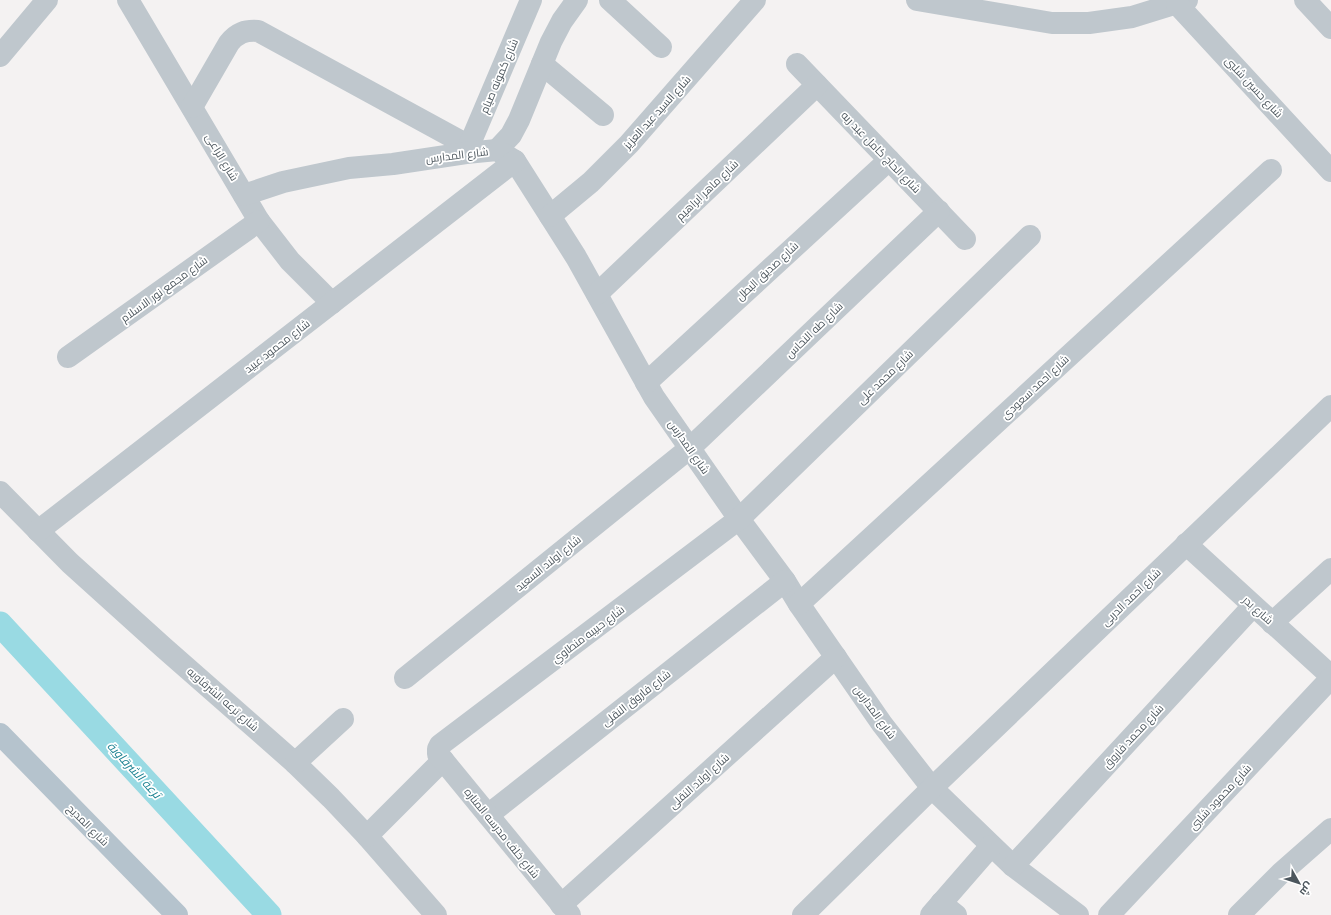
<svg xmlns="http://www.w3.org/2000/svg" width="1331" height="915" viewBox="0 0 1331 915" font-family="Helvetica,Cairo,sans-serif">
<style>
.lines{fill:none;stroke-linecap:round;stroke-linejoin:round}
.canal{stroke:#99dae3;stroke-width:25}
.minor{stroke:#bfc7cd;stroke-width:22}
.major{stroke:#b5c3cd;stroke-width:22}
.labels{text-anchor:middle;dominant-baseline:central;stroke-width:3.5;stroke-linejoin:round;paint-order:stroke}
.street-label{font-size:11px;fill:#4c565d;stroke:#fff}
.water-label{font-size:12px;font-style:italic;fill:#1c8291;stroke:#fff}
</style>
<rect width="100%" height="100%" fill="#f4f2f2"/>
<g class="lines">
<!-- canal -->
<path class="canal" d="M0,624l269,291"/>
<!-- minor -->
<g class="minor">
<path d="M128,0l131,221 31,40 42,42"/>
<path d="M610,0l51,47"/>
<path d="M917,0l135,23h37l43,-6 55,-17"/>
<path d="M1305,0l26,28"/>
<path d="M1177,4l154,167"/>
<path d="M0,56l47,-56"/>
<path d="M542,64l61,51"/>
<path d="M797,64l168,175"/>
<path d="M192,107l37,-64c8,-10 16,-13 29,-12l211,115"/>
<path d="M497,150l14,-15 8,-15 32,-78 11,-21 15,-21"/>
<path d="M466,153l65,-153"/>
<path d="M244,195l39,-13 66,-14 44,-4 73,-11 31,-3 18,11 61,96 78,140 85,122 46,62 14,23 83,120 50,64 81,78 65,49"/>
<path d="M550,216l41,-34 38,-38 126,-144"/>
<path d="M597,294l220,-209"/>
<path d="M68,357l191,-136"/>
<path d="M646,383l243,-223"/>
<path d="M0,492l70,71 93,84 132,116 36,35 36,38 69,79"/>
<path d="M38,531l477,-370"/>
<path d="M1186,544l145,132"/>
<path d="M799,604l472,-434"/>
<path d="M1272,623l59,-54"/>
<path d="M405,678l285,-230 249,-237"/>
<path d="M295,763l48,-44"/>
<path d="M488,815l297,-234"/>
<path d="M367,836l76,-76"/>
<path d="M1013,866l240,-260"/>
<path d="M941,903l15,12"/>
<path d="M561,905l275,-248"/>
<path d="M570,915l-132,-161v-5l2,-4 299,-226 291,-283"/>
<path d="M803,915l129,-127 399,-382"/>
<path d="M931,915l60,-69"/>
<path d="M1109,915l222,-237"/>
<path d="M1239,915l42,-42 50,-44"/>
</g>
<!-- major -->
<path class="major" d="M0,734l177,181"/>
</g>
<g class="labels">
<!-- street labels -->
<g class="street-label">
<text transform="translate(499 76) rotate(-67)">شارع كمونه صيام</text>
<text transform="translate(1254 87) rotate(47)">شارع حسين شلبى</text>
<text transform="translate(657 112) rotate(-48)">شارع السيد عبد العزيز</text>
<text transform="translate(881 152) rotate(46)">شارع الحاج كامل عبد ربه</text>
<text transform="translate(457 155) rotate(-7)">شارع المدارس</text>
<text transform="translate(222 157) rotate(59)">شارع الراعى</text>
<text transform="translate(707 190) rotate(-44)">شارع ماهر ابراهيم</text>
<text transform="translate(767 271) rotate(-43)">شارع صديق البطل</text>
<text transform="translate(164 289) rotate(-36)">شارع مجمع نور الاسلام</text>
<text transform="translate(814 330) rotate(-44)">شارع طه النحاس</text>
<text transform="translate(277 346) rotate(-38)">شارع محمود عبيد</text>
<text transform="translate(885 377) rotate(-44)">شارع محمد على</text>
<text transform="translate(1035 387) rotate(-43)">شارع احمد سعودى</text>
<text transform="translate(689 447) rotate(55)">شارع المدارس</text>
<text transform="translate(548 563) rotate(-39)">شارع اولاد السعيد</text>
<text transform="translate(1131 597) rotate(-44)">شارع احمد الدربى</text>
<text transform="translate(1258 610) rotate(42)">شارع بدر</text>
<text transform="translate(588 634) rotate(-37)">شارع حبيبه منطاوي</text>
<text transform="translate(636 698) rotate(-38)">شارع فاروق النقلى</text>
<text transform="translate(223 699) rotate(41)">شارع ترعه الشرقاويه</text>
<text transform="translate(875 712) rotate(54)">شارع المدارس</text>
<text transform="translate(1133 736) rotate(-47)">شارع محمد فاروق</text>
<text transform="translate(699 781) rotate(-42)">شارع اولاد النقلى</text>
<text transform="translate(1220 797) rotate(-47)">شارع محمود شلبى</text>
<text transform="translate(88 825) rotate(45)">شارع المديح</text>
<text transform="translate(502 833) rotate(51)">شارع خلف مدرسه المناره</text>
</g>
<!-- water labels -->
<g class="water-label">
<text transform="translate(134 770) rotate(47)">ترعة الشرقاوية</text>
</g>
</g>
<!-- north arrow -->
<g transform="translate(1299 883) rotate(129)" stroke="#ffffff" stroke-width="3" paint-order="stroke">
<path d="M0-3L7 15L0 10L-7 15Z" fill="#4c565d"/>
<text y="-6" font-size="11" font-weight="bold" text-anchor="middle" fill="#4c565d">ش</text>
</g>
</svg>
